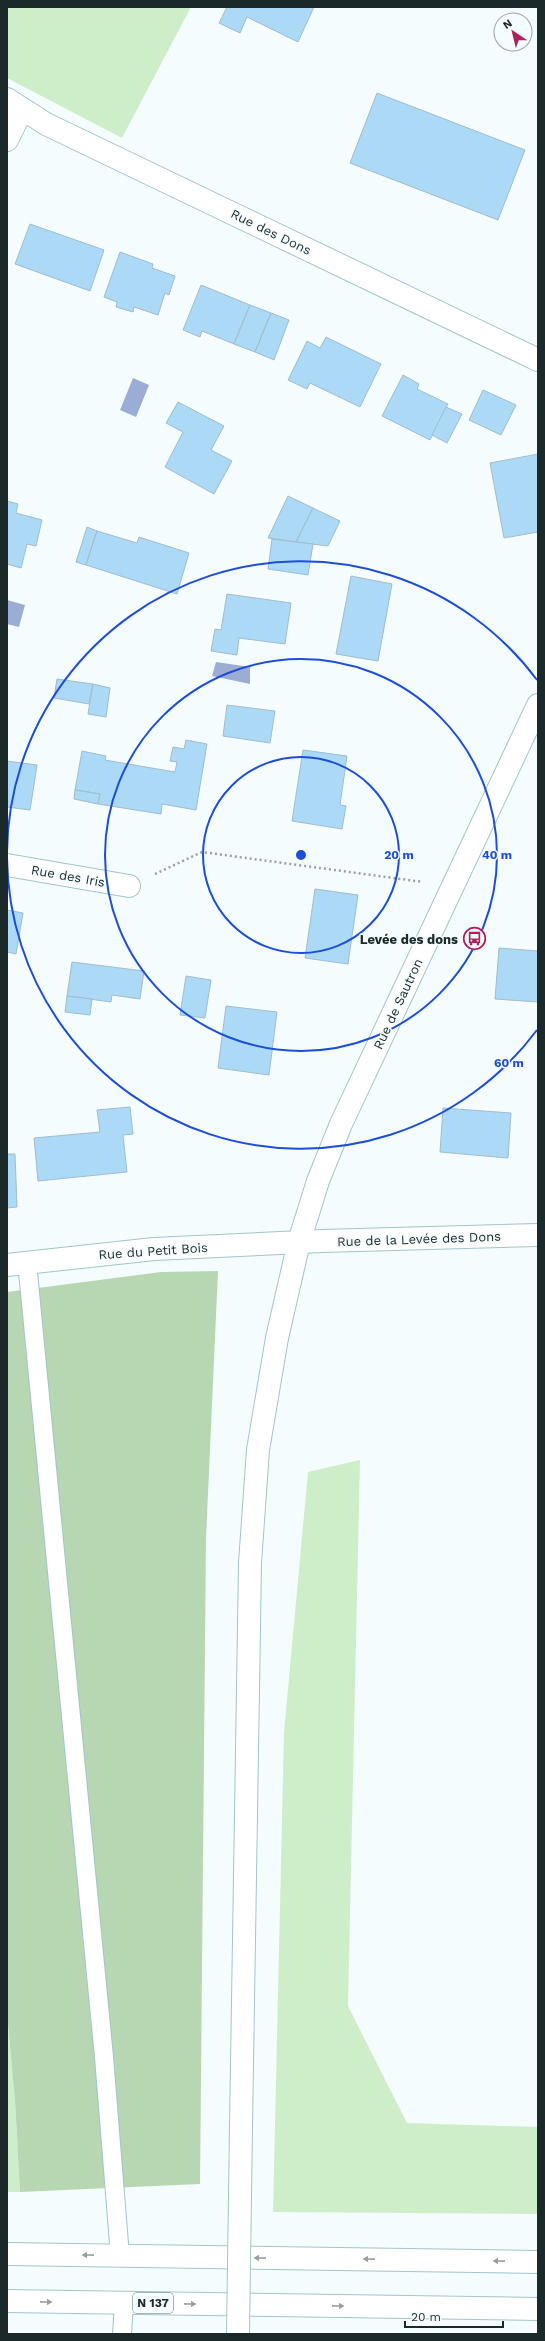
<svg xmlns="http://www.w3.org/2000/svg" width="545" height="2341" viewBox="0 0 545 2341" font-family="'Work Sans',sans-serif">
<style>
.green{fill:#ceeeca}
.forest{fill:#b6d7b2}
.water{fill:#9badd5}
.building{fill:#abd9f6;stroke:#a1bccd}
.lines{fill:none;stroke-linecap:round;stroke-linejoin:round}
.service-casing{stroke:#a2c5c9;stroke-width:20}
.minor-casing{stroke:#a2c5c9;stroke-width:24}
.tertiary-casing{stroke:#a2c5c9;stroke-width:24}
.trunk-casing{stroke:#a2c5c9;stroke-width:24}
.path{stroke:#98a1a3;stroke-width:2.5;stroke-dasharray:2 3;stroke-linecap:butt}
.service{stroke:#fff;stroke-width:18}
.minor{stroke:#fff;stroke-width:22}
.tertiary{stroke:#fff;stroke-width:22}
.trunk{stroke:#fff;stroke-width:22}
.tertiary-bridge-casing{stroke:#a2c5c9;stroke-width:24;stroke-linecap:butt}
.tertiary-bridge{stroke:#fff;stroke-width:22}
.oneway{fill:#999fa0}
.ring{fill:none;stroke:#1d4ed8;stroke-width:2}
.labels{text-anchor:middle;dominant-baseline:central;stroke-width:3;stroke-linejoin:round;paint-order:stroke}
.shield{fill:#f5fcfd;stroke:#5d686a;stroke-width:1}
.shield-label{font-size:12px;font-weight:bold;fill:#1c292b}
.street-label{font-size:13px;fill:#1c292b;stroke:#f5fcfd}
.poi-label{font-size:13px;font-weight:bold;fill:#1c292b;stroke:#f5fcfd;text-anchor:end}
.centre{fill:#1d4ed8;stroke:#f5fcfd;stroke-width:2}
.ring-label{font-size:12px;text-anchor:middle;font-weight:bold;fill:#1d4ed8;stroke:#f5fcfd;stroke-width:3;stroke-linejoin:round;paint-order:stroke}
</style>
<rect width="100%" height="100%" fill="#f5fcfd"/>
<!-- green -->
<g class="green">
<path d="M7,7h184l-69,131 -115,-60z"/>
<path d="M360,1460l-12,546 59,117 131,4v87l-265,-2 11,-480 24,-260z"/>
<path d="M7,2013l8,88 5,91h-13z"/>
</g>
<!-- forest -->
<path class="forest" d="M218,1271l-12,267 -6,646 -180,8 -5,-91 -8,-88v-721l154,-20z"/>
<!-- water -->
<g class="water">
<path d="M133,378l16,7 -13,32 -16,-7z"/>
<path d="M7,600l18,5 -6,22 -12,-3z"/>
<path d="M216,662l34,5v17l-38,-8z"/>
</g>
<!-- building -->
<g class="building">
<path d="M227,7h87l-16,35 -51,-25 -7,16 -21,-10z"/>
<path d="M377,93l148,57 -27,70 -148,-57z"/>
<path d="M30,224l74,26 -14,41 -75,-27z"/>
<path d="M120,252l33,12 -1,4 23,8 -6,19 -4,-2 -7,22 -24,-8 -1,5 -17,-5 1,-5 -13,-5z"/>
<path d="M201,285l49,20 -16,39 -32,-13 -2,6 -17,-7z"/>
<path d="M250,305l21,8 -16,39 -21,-8z"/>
<path d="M271,313l18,7 -15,40 -19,-8z"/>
<path d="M326,337l55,27 -21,43 -50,-24 -3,6 -19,-9 19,-39 13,7z"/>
<path d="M403,375l16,9 -2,5 31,15 -18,36 -48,-24z"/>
<path d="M483,390l33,15 -15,30 -32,-15z"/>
<path d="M178,402l46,24 -13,24 21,11 -18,33 -49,-27 18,-35 -17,-9z"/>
<path d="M446,407l16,7 -15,29 -15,-8z"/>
<path d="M538,454v78l-34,6 -14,-75z"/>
<path d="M288,496l25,12 -17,34 -28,-4z"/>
<path d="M7,501l11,3 -2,9 26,7 -6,26 -9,-2 -6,24 -14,-4z"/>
<path d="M313,508l27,13 -12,25 -32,-4z"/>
<path d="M87,527l10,4 -11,34 -10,-3z"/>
<path d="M97,531l40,12 2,-6 50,16 -12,41 -91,-29z"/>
<path d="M272,539l41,5 -5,31 -40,-6z"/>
<path d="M351,576l41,8 -14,77 -42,-7z"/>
<path d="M227,594l64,9 -6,41 -46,-6 -2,17 -26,-4 4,-22 6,1z"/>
<path d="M57,679l36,5 -4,20 -35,-6z"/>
<path d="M93,684l17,4 -4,29 -18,-3z"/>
<path d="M227,705l48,6 -5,32 -47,-7z"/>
<path d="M186,740l21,4 -11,66 -34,-6 -1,10 -63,-10 2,-10 -25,-4 7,-39 24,5 -1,4 70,12 2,-10 -7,-1 3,-14 11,2z"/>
<path d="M303,750l44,6 -7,49 6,1 -4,23 -50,-8z"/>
<path d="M7,761l30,4 -7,45 -23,-3z"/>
<path d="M75,790l25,4 -2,10 -24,-5z"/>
<path d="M315,889l43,6 -10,69 -43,-6z"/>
<path d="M7,910l16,3 -7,41 -9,-2z"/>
<path d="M499,948l39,3v51l-43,-3z"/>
<path d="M72,962l72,9 -4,28 -28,-4 -1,7 -44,-6z"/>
<path d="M186,976l25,4 -6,38 -25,-3z"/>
<path d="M67,996l25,3 -2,16 -25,-3z"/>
<path d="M226,1006l51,6 -8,63 -51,-7z"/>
<path d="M130,1107l3,27 -10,1 4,37 -89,9 -4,-43 66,-6 -3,-22z"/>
<path d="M443,1108l68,5 -3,45 -68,-6z"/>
<path d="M7,1154h8l2,53 -10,1z"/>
</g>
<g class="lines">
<defs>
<g id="service">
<path d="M27,1262l77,795 16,199"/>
<path d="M122,2334l2,-31"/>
</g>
<g id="minor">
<path d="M7,99l39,25 492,236"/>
<path d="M7,140l15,-30"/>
<path d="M7,865l122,21"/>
<path d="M7,1265l147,-16 168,-8 216,-6"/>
</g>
<path id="tertiary" d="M241,2127l9,-564 8,-113 19,-112 22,-96 19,-61 23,-57 197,-419"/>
<g id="trunk">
<path d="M7,2254l531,8"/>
<path d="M7,2301l531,8"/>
</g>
</defs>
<!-- service casing -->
<use href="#service" class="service-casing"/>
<!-- minor casing -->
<use href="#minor" class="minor-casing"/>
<!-- tertiary casing -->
<use href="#tertiary" class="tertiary-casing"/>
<!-- trunk casing -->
<use href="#trunk" class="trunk-casing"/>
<!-- path -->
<path class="path" d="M155,874l47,-22 221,30"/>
<!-- service -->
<use href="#service" class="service"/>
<!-- minor -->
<use href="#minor" class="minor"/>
<!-- tertiary -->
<use href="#tertiary" class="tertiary"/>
<!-- trunk -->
<use href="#trunk" class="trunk"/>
<defs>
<path id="tertiary-bridge" d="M238,2334l3,-207"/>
</defs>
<!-- tertiary-bridge casing -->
<use href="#tertiary-bridge" class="tertiary-bridge-casing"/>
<!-- tertiary-bridge -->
<use href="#tertiary-bridge" class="tertiary-bridge"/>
</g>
<!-- one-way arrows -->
<defs><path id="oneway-solid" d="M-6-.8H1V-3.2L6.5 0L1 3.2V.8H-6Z"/></defs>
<g class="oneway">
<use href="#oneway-solid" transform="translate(88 2255) rotate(-179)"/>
<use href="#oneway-solid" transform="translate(260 2258) rotate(-179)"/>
<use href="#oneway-solid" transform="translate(369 2259) rotate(-179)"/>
<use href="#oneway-solid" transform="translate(499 2261) rotate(-179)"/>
<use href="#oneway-solid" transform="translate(46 2302) rotate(1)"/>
<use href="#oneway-solid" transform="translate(190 2304) rotate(1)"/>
<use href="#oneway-solid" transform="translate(338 2306) rotate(1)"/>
</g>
<!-- distance rings -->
<g class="ring">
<circle cx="301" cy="855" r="98"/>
<circle cx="301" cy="855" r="196"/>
<path d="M537 1030A294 294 0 0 1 7 858M7 852A294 294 0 0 1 537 680"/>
</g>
<!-- icons -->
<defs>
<symbol id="bus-ring" viewBox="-11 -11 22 22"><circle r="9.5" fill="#f5fcfd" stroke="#ae215e" stroke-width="1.5"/><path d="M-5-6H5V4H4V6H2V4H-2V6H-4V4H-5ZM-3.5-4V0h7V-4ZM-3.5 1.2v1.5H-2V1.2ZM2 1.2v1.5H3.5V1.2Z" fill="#ae215e"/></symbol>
</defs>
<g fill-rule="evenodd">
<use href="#bus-ring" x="462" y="926" width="25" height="25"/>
</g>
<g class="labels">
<!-- shield labels -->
<rect class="shield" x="133" y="2293" width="40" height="20" rx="3"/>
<g class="shield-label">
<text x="153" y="2303">N 137</text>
</g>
<!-- street labels -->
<g class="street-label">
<text transform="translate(271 232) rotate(26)">Rue des Dons</text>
<text transform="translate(68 876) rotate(10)">Rue des Iris</text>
<text transform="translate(398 1004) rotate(-65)">Rue de Sautron</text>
<text transform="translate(419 1239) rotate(-2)">Rue de la Levée des Dons</text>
<text transform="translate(153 1251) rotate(-4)">Rue du Petit Bois</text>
</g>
<!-- poi labels -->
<g class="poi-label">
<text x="458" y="939">Levée des dons</text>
</g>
</g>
<circle cx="301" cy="855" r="6" class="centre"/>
<g class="ring-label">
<text x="399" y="859">20 m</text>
<text x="497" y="859">40 m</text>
<text x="509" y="1067">60 m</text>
</g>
<!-- border -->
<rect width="545" height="2341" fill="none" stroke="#1c292b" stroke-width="16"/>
<!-- north arrow -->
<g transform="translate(513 32) rotate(325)"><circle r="19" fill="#f5fcfd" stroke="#9ea8a9"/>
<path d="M0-3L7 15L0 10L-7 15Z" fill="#ae215e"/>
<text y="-6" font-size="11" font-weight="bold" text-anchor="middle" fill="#1c292b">N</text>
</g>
<!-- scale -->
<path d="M405 2321v6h98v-6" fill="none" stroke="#1c292b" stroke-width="2"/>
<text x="411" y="2321" font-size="12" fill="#1c292b" stroke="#f5fcfd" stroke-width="3" paint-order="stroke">20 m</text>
</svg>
